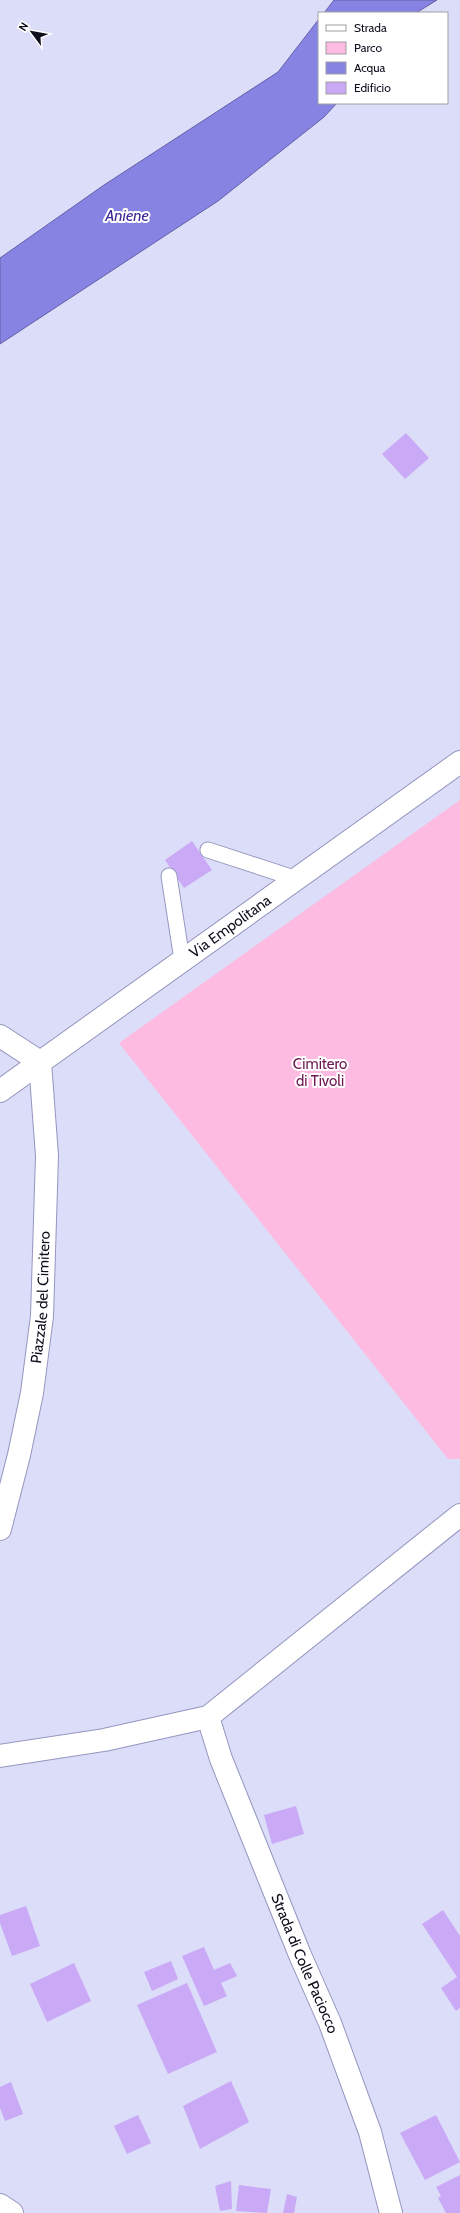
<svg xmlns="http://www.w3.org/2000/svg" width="460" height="2213" viewBox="0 0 460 2213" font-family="Cabin,sans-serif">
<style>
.green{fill:#fdbbe1}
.water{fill:#8783e2;stroke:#6360a7}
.building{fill:#caa9f6}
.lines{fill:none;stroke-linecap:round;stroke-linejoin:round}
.lane-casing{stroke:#9596bf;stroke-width:17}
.street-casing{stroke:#9596bf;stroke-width:24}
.secondary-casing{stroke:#9596bf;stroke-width:24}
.lane{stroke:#fff;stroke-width:15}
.street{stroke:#fff;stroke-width:22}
.secondary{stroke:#fff;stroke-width:22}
.labels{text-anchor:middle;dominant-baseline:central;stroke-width:4;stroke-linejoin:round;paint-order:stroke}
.street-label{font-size:15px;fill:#0f0f1e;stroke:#fff}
.park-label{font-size:15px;fill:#6b1551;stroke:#fff}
.water-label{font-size:16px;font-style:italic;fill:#3d2896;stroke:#fff}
</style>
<rect width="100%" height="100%" fill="#dcddf8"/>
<!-- green -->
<path class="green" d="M460,800v659h-12l-329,-416z"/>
<!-- water -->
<g class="water">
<path d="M334,0h103l-21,13h-92z"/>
<path d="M319,19v84h18l-13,14 -106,84 -218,143v-86l104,-73 174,-113z"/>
</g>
<!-- building -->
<g class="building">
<path d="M406,433l23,25 -24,21 -23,-25z"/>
<path d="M192,841l20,29 -28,18 -19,-28z"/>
<path d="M296,1806l8,28 -32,10 -8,-29z"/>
<path d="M26,1906l14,40 -28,10 -12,-33v-8z"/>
<path d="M443,1910l17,26v72l-4,3 -15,-23 16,-11 -35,-53z"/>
<path d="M204,1947l10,23 16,-7 7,13 -16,7 6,13 -23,10 -22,-50z"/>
<path d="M171,1961l7,18 -26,12 -8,-19z"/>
<path d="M74,1963l17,38 -44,21 -17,-38z"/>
<path d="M187,1983l30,69 -49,22 -31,-69z"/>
<path d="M231,2081l18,41 -49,27 -17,-43z"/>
<path d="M11,2082l12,32 -18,7 -5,-13v-21z"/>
<path d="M138,2115l13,28 -24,11 -13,-28z"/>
<path d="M436,2115l24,47 -35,18 -25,-47z"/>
<path d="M460,2175v38h-14l-8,-15 3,-2 -5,-9z"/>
<path d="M231,2181l1,28 -12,2 -5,-25z"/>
<path d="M239,2185l32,4 -4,24 -31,-2z"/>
<path d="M287,2194l10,3 -3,16h-11z"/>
</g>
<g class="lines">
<defs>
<g id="lane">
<path d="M208,850l89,29"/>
<path d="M169,876l13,84"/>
</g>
<g id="street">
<path id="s1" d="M0,1529l19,-74 13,-62 10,-77 5,-160 -7,-94"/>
<path id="s2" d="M208,1717l13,42 79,196 30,68 40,109 21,81"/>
<path d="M0,1756l104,-16 104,-23 252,-202"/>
<path d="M0,2205l12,8"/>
</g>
<g id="secondary">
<path d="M0,1036l40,26"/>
<path id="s3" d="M0,1091l460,-329"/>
</g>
</defs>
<!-- lane casing -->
<use href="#lane" class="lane-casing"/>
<!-- street casing -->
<use href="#street" class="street-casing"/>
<!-- secondary casing -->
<use href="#secondary" class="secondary-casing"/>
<!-- lane -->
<use href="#lane" class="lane"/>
<!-- street -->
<use href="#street" class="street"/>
<!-- secondary -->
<use href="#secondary" class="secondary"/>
</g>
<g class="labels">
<!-- street labels -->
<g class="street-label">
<text stroke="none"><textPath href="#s3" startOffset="283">Via Empolitana</textPath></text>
<text stroke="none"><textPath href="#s1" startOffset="236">Piazzale del Cimitero</textPath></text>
<text stroke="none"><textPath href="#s2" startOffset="265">Strada di Colle Paciocco</textPath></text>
</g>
<!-- park labels -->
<g class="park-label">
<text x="320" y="1064">Cimitero<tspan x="320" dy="17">di Tivoli</tspan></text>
</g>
<!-- water labels -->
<g class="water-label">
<text x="127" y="215">Aniene</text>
</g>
</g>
<!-- legend -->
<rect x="318" y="12" width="130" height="92" fill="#ffffff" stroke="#9f9fa5"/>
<rect x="326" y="25" width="20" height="6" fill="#ffffff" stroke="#9f9fa5"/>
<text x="354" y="32" font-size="12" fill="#0f0f1e">Strada</text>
<rect x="326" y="42" width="20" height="12" fill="#fdbbe1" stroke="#9f9fa5"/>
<text x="354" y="52" font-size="12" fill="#0f0f1e">Parco</text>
<rect x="326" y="62" width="20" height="12" fill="#8783e2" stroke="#9f9fa5"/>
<text x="354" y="72" font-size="12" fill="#0f0f1e">Acqua</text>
<rect x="326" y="82" width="20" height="12" fill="#caa9f6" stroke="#9f9fa5"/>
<text x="354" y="92" font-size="12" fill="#0f0f1e">Edificio</text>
<!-- north arrow -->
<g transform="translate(32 32) rotate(302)" stroke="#ffffff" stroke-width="3" paint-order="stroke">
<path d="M0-3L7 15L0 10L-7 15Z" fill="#0f0f1e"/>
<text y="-6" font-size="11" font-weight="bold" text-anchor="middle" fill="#0f0f1e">N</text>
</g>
</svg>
